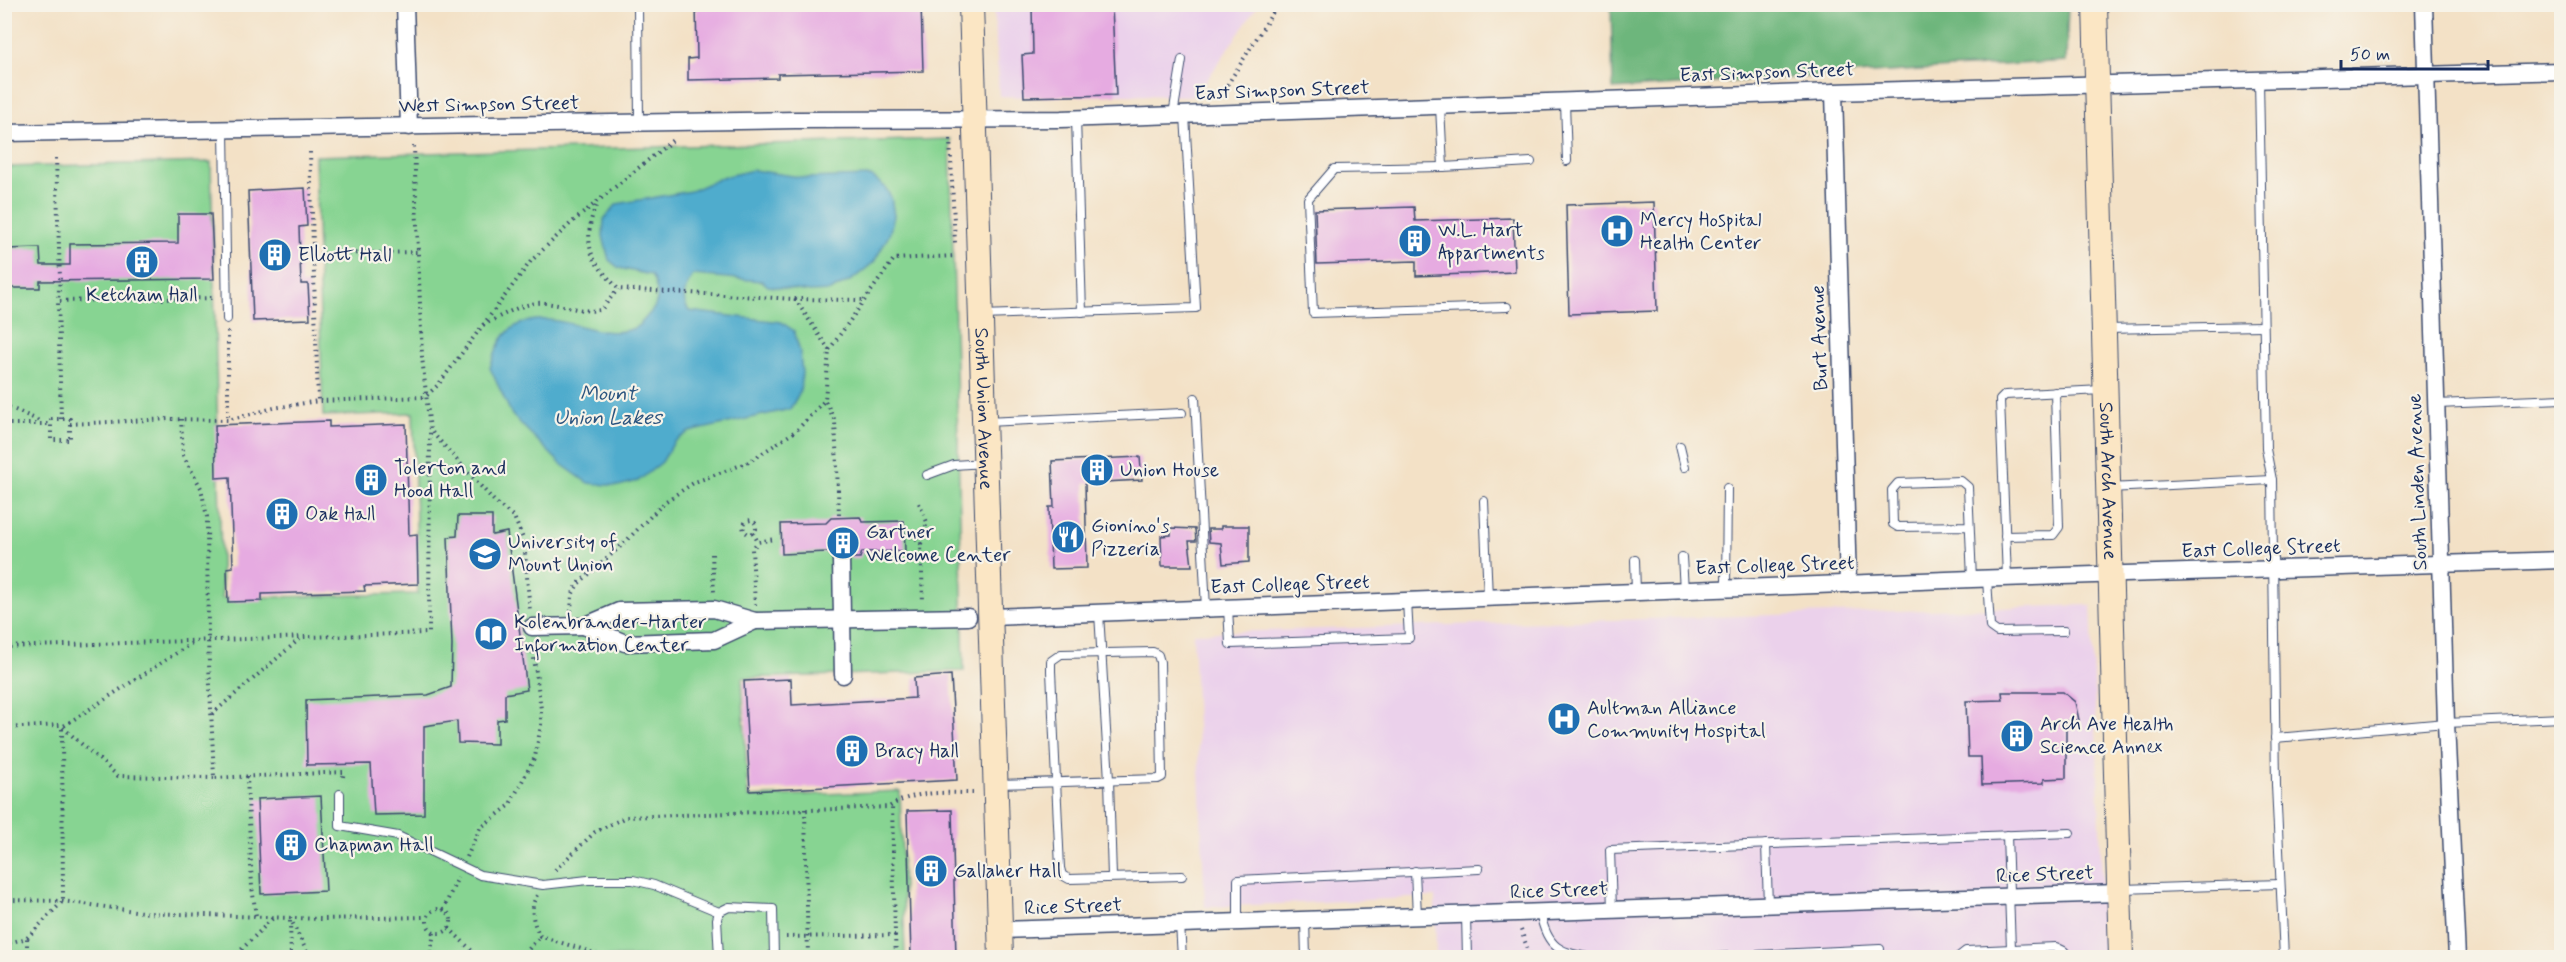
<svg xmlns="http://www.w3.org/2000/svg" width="2566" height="962" viewBox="0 0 2566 962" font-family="Mynerve,sans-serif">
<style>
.built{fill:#ebd1eb}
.green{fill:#87d492;stroke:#518278;stroke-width:1.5}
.forest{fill:#6db67c;stroke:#44726d;stroke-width:1.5}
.water{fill:#4faccd;stroke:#356e96;stroke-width:1.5}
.building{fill:#e6abe1}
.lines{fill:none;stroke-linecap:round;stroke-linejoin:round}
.lane-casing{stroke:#3b4a6e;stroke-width:10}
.street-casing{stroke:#3b4a6e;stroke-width:19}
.secondary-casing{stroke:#3b4a6e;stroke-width:26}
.path{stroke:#3b4a6e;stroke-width:4;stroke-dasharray:1.5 4.5;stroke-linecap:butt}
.lane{stroke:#fff;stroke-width:8}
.street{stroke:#fff;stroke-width:16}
.secondary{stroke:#fbe6c4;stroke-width:24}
.labels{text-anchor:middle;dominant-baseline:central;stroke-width:4.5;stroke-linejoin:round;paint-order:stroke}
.street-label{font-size:20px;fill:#1b2f5e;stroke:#f7f3e8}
.poi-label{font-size:20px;fill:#1b2f5e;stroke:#f7f3e8;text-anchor:start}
.water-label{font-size:21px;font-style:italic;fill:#2b547f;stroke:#f7f3e8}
</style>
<rect width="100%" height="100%" fill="#f7f3e8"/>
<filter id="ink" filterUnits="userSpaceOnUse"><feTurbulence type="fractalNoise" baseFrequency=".0167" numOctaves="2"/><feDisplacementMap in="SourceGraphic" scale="12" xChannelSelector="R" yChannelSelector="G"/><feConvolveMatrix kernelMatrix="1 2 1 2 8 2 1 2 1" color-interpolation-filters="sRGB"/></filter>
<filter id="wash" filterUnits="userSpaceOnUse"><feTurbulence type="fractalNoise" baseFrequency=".008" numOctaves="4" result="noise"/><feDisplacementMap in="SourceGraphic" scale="24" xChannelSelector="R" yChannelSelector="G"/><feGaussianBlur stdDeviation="1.35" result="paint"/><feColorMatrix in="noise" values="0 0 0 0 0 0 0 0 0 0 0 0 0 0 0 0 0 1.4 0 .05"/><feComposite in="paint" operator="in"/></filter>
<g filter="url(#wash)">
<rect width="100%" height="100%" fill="#f3e1c6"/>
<!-- built -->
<g class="built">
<path d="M994,5h264l-62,91 -80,-1 -92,2 -25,-1z"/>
<path d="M2091,605l14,352h-669l-1,-60 -230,10 -12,-274z"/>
</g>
<!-- green -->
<path class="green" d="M950,139l14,532 -222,7 6,119 152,-6 5,166h-900v-790l206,-5 11,436 196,-4 -5,-181 -90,3 -8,-260z"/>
<!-- forest -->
<path class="forest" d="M1611,5h457l-2,56 -453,28z"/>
<!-- water -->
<path class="water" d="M753,170l53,8 65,-2 14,11 6,10 3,19 -5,19 -15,27 -21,17 -23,12 -20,1 -42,-6 -6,-5 -69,-6c-8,13 -13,23 -4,36l92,11 13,9 6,21 2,21 -2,19 -10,17 -101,23 -15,10 -12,20 -24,19 -20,5 -30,-3 -27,-19 -49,-49 -22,-47c6,-18 11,-36 30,-44 39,-16 79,19 114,4 6,-2 12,-11 16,-15 11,-11 8,-26 1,-38l-32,-7 -10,-8 -6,-24 1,-17 13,-15 74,-13 32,-14z"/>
<g id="blocks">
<!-- building -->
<g class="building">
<path d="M696,4h225l2,67 -145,3v4l-90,2v-21l9,-1z"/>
<path d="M1112,6l4,89 -92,2 -2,-42 11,-1 -1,-47z"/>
<path d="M305,188l2,38 -8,1 2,57h7l2,35 -57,2 -5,-130z"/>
<path d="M1654,202l3,109 -88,3 -3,-109z"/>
<path d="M1414,207l1,14 98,-3 2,54 -99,4v-15l-99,3 -2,-54z"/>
<path d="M178,214h33l3,65 -174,2v7h-36v-39l36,-1 1,17h29v-21l108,-1z"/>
<path d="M329,421v6l77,-3 3,111 8,-1 1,50 -54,2 1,5 -103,3v7l-34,1 -1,-34 6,-1 -3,-90 -14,1 -1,-53z"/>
<path d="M1140,457l2,23 -57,3 2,85 -36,1 -2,-62h5l-2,-46z"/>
<path d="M458,516h34v19l15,-3 20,158 -22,4v25l-8,1v24l-39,-1 -1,-22 -33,5v88l-50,1 -3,-51 -64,1 -1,-65 122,-5 23,-8 1,-42 -4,-108 9,-1z"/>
<path d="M860,517l3,5 41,-1 1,30 -43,1 -2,6h-9l-4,-8 -6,-1 -6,1 -4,6 -3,-4 -46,2 -1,-30 45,-1 5,-5z"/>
<path d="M1221,526h28v36l-26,2 -2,-21 -12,-1 -1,-13h13z"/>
<path d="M1171,528l24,1 1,12h-7l3,25h-30l-1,-30 10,-1z"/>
<path d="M951,675l6,105 -207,11 -6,-110 47,-2 1,26 123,-7 -1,-20z"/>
<path d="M2002,692h61l12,10 4,18 -13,1v57l-22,1v4l-62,2 -1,-28h-13l-2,-56 37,-1z"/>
<path d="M321,796l5,95 -65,3 -4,-95z"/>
<path d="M952,810l4,147h-45l-4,-146z"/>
</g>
</g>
</g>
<g filter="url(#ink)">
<use href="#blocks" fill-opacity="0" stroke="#3b4a6e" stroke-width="1.5"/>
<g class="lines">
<defs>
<g id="lane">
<path d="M638,4l1,119"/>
<path d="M2259,80l7,369 6,31"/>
<path d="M1565,102l2,59"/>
<path d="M1440,106l3,61 88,-5"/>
<path d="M1173,115l9,-55"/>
<path d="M1076,118l6,194"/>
<path d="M224,130l3,189"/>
<path d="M1443,167l-109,2 -26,30 5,114 194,-6"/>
<path d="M982,315l214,-7 -11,-193"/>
<path d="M2104,329l159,-3"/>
<path d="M1195,398l11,211"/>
<path d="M2437,404l125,-5"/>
<path d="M985,422l197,-9"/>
<path d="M1680,446l5,21"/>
<path d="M927,475l27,-10 30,-2"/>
<path d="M2109,488l163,-8 4,305 8,173"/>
<path d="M1484,501l4,97"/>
<path d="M1969,526l-71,1 -5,-3 -1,-34 6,-7 63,-2 7,6 4,92"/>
<path d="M2005,536l48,-1 6,-8 -4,-135"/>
<path d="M1682,557l2,33"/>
<path d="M1635,560l1,32"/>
<path d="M2007,578l-7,-178 5,-5 97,-5"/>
<path d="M1987,579l3,48 7,5 67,-1"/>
<path d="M1726,588l1,-100"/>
<path d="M1228,608l2,36 179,-6 -2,-37"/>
<path d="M1099,613l10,167 3,97"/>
<path d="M2275,738l171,-15 116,-5"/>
<path d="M997,784c53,-2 107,-3 161,-5l4,-2 -2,-115 -2,-7 -5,-3 -92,2 -10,7v10l9,197 2,7 7,4 113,-3"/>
<path d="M340,794v32l58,10 82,39 63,10 45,-5h45l21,5 65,27"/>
<path d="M2007,835l4,114"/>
<path d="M1766,844l2,61"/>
<path d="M1415,871l2,45"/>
<path d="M2122,889l158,-5"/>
<path d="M1612,910l-2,-60 460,-17"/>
<path d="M1540,912c7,37 20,41 55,46"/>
<path d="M1466,915l1,43"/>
<path d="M1305,920l1,38"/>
<path d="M1238,922v-42l241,-11"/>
<path d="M1180,924l2,34"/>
<path d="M719,958l-2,-39 2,-7 10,-5 44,2 1,49"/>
<path d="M1696,958l184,-9"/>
<path d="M1957,958l9,-7 90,-4 8,4 5,7"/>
</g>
<g id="street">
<path d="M405,4l4,123"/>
<path d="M2424,4l22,719 11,235"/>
<path d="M1834,92l14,492"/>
<path d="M4,133l791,-13 266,-1 773,-27 728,-21"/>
<path d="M841,559l2,116"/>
<path d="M991,617l981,-38 590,-19"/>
<path d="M584,626l41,17 89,-3 41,-19"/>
<path d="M532,627l52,-1 35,-15 95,-2 41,12 213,-4"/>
<path d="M1000,930l1119,-37"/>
</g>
<g id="secondary">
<path id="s1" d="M971,4l30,954"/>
<path id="s2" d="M2095,4l26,954"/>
</g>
</defs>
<!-- lane casing -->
<use href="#lane" class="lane-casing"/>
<!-- street casing -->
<use href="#street" class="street-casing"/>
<!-- secondary casing -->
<use href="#secondary" class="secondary-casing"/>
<!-- path -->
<g class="path">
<path d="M1221,95l57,-91"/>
<path d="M950,139l5,104"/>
<path d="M414,146l8,211 8,73 66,73 18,14 10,24 6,71"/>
<path d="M310,152l8,249"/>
<path d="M56,158l4,120 -2,23"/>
<path d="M596,206c-7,15 -10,37 -2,53 5,10 17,21 24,30l176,10 68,1"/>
<path d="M313,254l106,-2"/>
<path d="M795,299l34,51"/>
<path d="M483,325c19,-9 41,-24 62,-22 20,2 37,10 56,7l17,-21"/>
<path d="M228,331v89"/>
<path d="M4,405l38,17"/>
<rect x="51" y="419" width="19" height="21"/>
<path d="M61,419l-3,-118 156,-3"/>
<path d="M181,419l2,36 18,33 6,29 1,123 6,138 130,-6 -2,9"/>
<path d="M4,424h47"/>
<path d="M70,424l99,-5 59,1 46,-12 44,-7 107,-4 13,-12 93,-124 40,-38 103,-84"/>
<path d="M919,503l8,19 -6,22"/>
<path d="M839,515l-4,-94 -10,-21 4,-50 65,-91 61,-3"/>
<path d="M753,533l-5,1 -4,-3 -1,-5 3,-5 5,-1 4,3 1,6 -3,4 5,9"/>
<path d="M905,535l11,3 5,6 2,58"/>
<path d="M712,554l2,39"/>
<path d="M755,605l-3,-56 6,-7 17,-3"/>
<path d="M571,611l1,-16 6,-11 43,-38 45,-45 29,-19 52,-19 23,-15 27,-18 28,-30"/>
<path d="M4,647l425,-14 1,-203"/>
<path d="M212,714l90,-77"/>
<path d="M4,728l56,-3 58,51 96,2"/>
<path d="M247,776l5,111 4,29"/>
<path d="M805,809l3,149"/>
<path d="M467,857l13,-29 29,-22 26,-49 6,-32v-16l-9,-65"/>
<path d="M555,870l40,-38 31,-15 263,-10c25,-17 55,-14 84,-14"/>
<path d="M537,895c-8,14 -4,28 3,41l70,22"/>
<path d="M8,900l55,1 86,12 173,6 105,-2"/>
<circle cx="439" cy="921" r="12"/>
<path d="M443,910l15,-33"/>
<path d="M290,918l20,40"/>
<path d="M290,921l1,37"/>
<path d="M449,928l30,30"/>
<path d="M1521,930l8,23 4,5"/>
<path d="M895,935l1,23"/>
<path d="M786,937l109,-2 -3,-130"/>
<path d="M4,944l23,-6 36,-37 -1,-174 133,-86"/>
<path d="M27,958v-20"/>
<path d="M233,958l40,-40"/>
<path d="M430,958l4,-26"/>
<path d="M521,958l19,-22"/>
</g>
<!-- lane -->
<use href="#lane" class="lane"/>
<!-- street -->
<use href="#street" class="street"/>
<!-- secondary -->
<use href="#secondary" class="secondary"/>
</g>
</g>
<!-- icons -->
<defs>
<symbol id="hospital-disc" viewBox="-11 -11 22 22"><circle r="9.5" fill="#1f6fb2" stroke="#f7f3e8"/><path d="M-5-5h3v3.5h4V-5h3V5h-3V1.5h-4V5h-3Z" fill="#fff"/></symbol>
<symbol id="building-disc" viewBox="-11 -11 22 22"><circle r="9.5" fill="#1f6fb2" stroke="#f7f3e8"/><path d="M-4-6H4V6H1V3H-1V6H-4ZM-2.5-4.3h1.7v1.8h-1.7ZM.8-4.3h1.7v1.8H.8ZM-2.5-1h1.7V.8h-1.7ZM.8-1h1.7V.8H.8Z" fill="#fff"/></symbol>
<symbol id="restaurant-disc" viewBox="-11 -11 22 22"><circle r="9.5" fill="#1f6fb2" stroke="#f7f3e8"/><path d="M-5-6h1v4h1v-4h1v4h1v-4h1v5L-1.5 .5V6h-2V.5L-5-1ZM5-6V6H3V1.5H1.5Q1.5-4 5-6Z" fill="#fff"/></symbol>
<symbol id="university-disc" viewBox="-11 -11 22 22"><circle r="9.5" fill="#1f6fb2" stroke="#f7f3e8"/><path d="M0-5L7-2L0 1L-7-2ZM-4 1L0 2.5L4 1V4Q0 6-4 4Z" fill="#fff"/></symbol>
<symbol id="library-disc" viewBox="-11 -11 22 22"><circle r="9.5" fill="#1f6fb2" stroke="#f7f3e8"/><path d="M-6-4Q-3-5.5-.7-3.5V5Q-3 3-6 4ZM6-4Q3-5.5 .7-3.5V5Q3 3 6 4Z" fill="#fff"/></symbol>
</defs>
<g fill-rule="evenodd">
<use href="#hospital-disc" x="1598" y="212" width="38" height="38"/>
<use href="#building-disc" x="1396" y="222" width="38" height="38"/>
<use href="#building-disc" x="256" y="236" width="38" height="38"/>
<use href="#building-disc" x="123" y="243" width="38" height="38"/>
<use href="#building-disc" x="1078" y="451" width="38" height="38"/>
<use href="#building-disc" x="352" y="461" width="38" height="38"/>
<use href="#building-disc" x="263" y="495" width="38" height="38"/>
<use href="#restaurant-disc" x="1049" y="518" width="38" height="38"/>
<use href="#building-disc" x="824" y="524" width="38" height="38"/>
<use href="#university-disc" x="466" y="535" width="38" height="38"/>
<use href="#library-disc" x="472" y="615" width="38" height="38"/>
<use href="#hospital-disc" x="1545" y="700" width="38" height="38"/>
<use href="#building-disc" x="1998" y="717" width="38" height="38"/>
<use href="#building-disc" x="833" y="732" width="38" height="38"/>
<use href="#building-disc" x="272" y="826" width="38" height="38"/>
<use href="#building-disc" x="912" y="852" width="38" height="38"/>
</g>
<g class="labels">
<!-- street labels -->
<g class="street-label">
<text transform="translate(1767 73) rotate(-2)">East Simpson Street</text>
<text transform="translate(1282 91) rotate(-2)">East Simpson Street</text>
<text transform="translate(489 105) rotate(-1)">West Simpson Street</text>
<text transform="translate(1820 338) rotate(-92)">Burt Avenue</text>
<text stroke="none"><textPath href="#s1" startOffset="405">South Union Avenue</textPath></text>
<text stroke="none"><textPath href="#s2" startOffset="477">South Arch Avenue</textPath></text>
<text transform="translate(2418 482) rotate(-92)">South Linden Avenue</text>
<text transform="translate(2261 549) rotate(-2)">East College Street</text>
<text transform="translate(1775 566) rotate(-2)">East College Street</text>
<text transform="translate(1290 585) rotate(-2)">East College Street</text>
<text transform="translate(2045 875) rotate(-2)">Rice Street</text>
<text transform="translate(1559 891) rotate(-2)">Rice Street</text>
<text transform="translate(1073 907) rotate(-2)">Rice Street</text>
</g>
<!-- poi labels -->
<g class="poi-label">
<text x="1640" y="220">Mercy Hospital<tspan x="1640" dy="23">Health Center</tspan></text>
<text x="1438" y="230">W.L. Hart<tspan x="1438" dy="23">Appartments</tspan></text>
<text x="298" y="255">Elliott Hall</text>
<text x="142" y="295" text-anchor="middle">Ketcham Hall</text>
<text x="394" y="468">Tolerton and<tspan x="394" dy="23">Hood Hall</tspan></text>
<text x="1120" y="470">Union House</text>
<text x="305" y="514">Oak Hall</text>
<text x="1091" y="526">Gionino's<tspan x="1091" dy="23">Pizzeria</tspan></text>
<text x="866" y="532">Gartner<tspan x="866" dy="23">Welcome Center</tspan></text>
<text x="508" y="542">University of<tspan x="508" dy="23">Mount Union</tspan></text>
<text x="514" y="622">Kolenbrander-Harter<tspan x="514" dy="23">Information Center</tspan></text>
<text x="1587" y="708">Aultman Alliance<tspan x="1587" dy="23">Community Hospital</tspan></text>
<text x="2040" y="724">Arch Ave Health<tspan x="2040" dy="23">Science Annex</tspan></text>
<text x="875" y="751">Bracy Hall</text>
<text x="314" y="845">Chapman Hall</text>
<text x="954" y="871">Gallaher Hall</text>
</g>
<!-- water labels -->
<g class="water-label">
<text x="608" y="394">Mount<tspan x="608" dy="24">Union Lakes</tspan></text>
</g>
</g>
<!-- margin -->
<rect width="2566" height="962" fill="none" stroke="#f7f3e8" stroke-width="24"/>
<!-- scale -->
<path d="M2341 60v9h147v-9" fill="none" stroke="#1b2f5e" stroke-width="3"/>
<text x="2350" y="60" font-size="18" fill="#1b2f5e" stroke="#f7f3e8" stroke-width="4.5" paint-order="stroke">50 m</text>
</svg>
